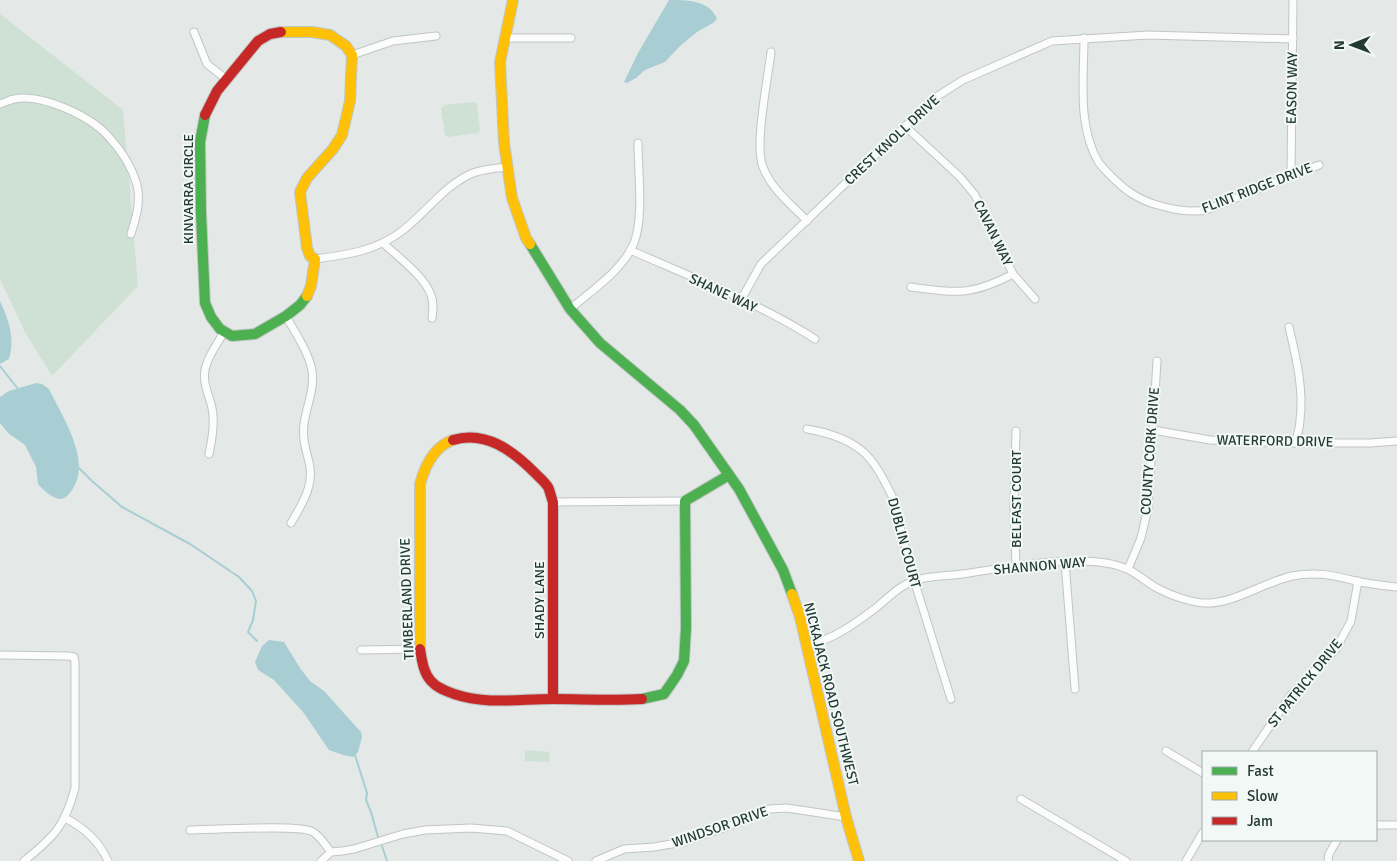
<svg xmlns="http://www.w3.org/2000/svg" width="1397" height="861" viewBox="0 0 1397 861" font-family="Signika,sans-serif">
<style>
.green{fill:#cee1d4}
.water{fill:#a8ced4}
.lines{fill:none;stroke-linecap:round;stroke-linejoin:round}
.stream{stroke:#a8ced4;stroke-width:2}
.street-casing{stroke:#c1c6c4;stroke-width:9}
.fast-casing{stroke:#c0c6c4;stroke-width:12}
.slow-casing{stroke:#c0c6c4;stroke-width:12}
.jam-casing{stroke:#c0c6c4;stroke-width:12}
.street{stroke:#fbfcfb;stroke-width:7}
.fast{stroke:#4caf50;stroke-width:10}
.slow{stroke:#ffc107;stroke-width:10}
.jam{stroke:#c62828;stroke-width:10}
.labels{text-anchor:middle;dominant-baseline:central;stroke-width:4;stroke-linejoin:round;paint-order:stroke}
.street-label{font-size:14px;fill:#233a34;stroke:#f2f8f5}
</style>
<rect width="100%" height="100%" fill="#e4e9e7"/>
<!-- green -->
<g class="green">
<path d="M0,14l123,96 15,176 -86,90 -27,-44 -25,-53z"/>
<path d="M474,102l3,2 3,26 -2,3 -30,4 -3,-2 -4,-26 3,-4z"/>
<path d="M525,750l25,2 -1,10 -24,-1z"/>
</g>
<!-- water -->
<g class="water">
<path d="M669,0c18,0 41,0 48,19l-4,4 -16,9 -17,14 -15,16 -20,8 -9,8 -9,5 -3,-1 14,-29z"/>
<path d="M0,301c9,20 15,37 9,58l-9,5z"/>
<path d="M36,383l6,1 7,5c14,29 48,79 18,107 -9,9 -23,-5 -29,-12l-2,-17 -11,-22 -17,-12 -8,-10v-26l9,-6z"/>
<path d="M269,640l15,2 16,26 10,13 14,10 37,41 1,5 -4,15 -5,5 -10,-2 -14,-5 -26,-38 -29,-32 -16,-10 -3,-8 7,-16z"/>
</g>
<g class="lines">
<!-- stream -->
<g class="stream">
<path d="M0,366l18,23"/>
<path d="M79,468l13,13 30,26 68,37 49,33 13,14 4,10 -3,19 -5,12 9,9"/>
<path d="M355,755l12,38 -1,7 5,12 7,25"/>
<path d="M382,846l5,15"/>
</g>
<defs>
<g id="street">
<path d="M194,32l13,32 19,15"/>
<path d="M504,38h67"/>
<path d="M1084,38c0,40 -7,89 15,125 4,5 9,10 13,14 13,13 24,21 42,27 17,5 34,9 52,6l113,-45"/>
<path d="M771,52c-3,26 -17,94 -8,115 8,22 28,37 44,54"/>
<path d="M352,55l41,-14 43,-5"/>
<path d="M0,104c4,-1 9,-4 14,-5 27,-6 76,17 94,37 12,13 24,31 29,49 4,17 -1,33 -6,49"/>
<path d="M905,126l55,51 15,18 38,79 22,25"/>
<path d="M1291,176l2,-176"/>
<path d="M383,243c15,14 41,33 48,52 3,7 2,15 1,23"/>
<path d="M630,250c61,27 129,53 185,89"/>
<path d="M315,259c31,-4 61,-8 87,-28 24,-18 42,-46 71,-58 10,-4 23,-5 34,-6"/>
<path d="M911,287c45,6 60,9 102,-13"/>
<path d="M741,300l20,-36 175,-167 27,-17 89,-39 96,-6 145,4"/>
<path d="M570,309c20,-17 54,-40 64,-66 10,-26 4,-71 4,-100"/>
<path d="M286,316c9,17 23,36 26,55 3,18 -6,36 -8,53 -2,14 2,26 5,38 6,23 -7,42 -18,61"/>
<path d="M1289,327c7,30 15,62 11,93 0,8 -3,16 -5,23"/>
<path d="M807,429c18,3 40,10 54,21 14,11 23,30 31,46l22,84 37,119"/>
<path d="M1153,430l57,10 85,3h75l27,-2"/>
<path d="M209,454c3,-15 6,-30 3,-46 -3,-14 -11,-27 -6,-42 3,-12 12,-23 18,-34"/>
<path d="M553,502l132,-1"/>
<path d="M1065,562l10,127"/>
<path d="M1016,567l-2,-62 2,-74"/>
<path d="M1128,569l13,-31 7,-30 9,-147"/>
<path d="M807,645c26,-5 49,-22 70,-38 11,-9 22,-21 36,-26 12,-5 36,-5 49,-7 43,-6 126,-23 165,-5 12,5 21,15 32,20 13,7 36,15 51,14 25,-1 56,-21 82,-27 26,-5 43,0 68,6 12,2 25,4 37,5"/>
<path d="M361,650l59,-1"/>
<path d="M0,655l68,1 6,1 1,6v125c-10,38 -21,49 -51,73"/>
<path d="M1166,751l37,22"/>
<path d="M1252,752l39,-57 45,-46 15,-28 7,-40"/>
<path d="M1021,799l105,62"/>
<path d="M65,818c20,10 34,23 43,43"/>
<path d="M1376,825h21"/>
<path d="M190,830c20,0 111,-6 123,2 7,4 13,14 18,20"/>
<path d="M321,861l10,-9 11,-1 12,-2 49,-15 22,-4 46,-2 36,3 61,30"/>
<path d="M596,861l28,-12 30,-2 29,-5 49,-17 37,-16 18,-1 59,9"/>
<path d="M1186,861l17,-29"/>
<path d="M1328,861l1,-7 8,-14"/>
</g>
<g id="fast">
<path d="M205,115l-5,27 1,71 4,90 6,14 9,12 12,7 23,-2 31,-18 14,-11 7,-9"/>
<path d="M530,244l40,65 30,34 80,67 14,15 45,64 44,81 9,24"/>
<path d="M642,699l22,-5 13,-19 7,-14 2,-33 -1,-127 44,-26"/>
</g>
<g id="slow">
<path d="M513,0l-13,62 4,81 8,55 14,40 4,6"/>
<path d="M281,32h31l18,3 16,11 6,9 -2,46 -8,34 -9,14 -26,29 -7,14 7,56 3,8 5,3 -4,27 -4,10"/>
<path d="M792,594l8,23 46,200 13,44"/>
<path d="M420,649v-165c5,-18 15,-38 33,-44"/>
</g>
<g id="jam">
<path d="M205,115l12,-24 41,-50 12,-7 11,-2"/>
<path d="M453,440c33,-10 60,11 82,33 4,4 10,9 13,14 2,4 3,10 5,15v197"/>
<path d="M420,649c2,11 3,23 11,32 6,7 15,10 23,13 33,11 65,5 99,5 30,0 59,2 89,0"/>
</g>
</defs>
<!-- street casing -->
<use href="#street" class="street-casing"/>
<!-- fast casing -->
<use href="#fast" class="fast-casing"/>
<!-- slow casing -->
<use href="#slow" class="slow-casing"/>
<!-- jam casing -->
<use href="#jam" class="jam-casing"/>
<!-- street -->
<use href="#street" class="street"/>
<!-- fast -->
<use href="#fast" class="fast"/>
<!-- slow -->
<use href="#slow" class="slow"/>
<!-- jam -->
<use href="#jam" class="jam"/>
</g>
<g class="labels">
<!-- street labels -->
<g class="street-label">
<text transform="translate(1292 88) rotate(-89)">EASON WAY</text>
<text transform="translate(892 140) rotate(-43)">CREST KNOLL DRIVE</text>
<text transform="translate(1257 188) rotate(-21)">FLINT RIDGE DRIVE</text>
<text transform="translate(188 189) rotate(-90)">KINVARRA CIRCLE</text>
<text transform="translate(993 233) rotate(64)">CAVAN WAY</text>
<text transform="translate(723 293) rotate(25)">SHANE WAY</text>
<text transform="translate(1275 441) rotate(1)">WATERFORD DRIVE</text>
<text transform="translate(1150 451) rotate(-86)">COUNTY CORK DRIVE</text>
<text transform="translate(1016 499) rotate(-90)">BELFAST COURT</text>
<text transform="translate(904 543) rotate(75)">DUBLIN COURT</text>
<text transform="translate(1040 566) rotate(-5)">SHANNON WAY</text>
<text transform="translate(407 599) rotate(-92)">TIMBERLAND DRIVE</text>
<text transform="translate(539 600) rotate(-90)">SHADY LANE</text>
<text transform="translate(1305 683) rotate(-51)">ST PATRICK DRIVE</text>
<text transform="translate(831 694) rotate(76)">NICKAJACK ROAD SOUTHWEST</text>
<text transform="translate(720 827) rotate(-19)">WINDSOR DRIVE</text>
</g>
</g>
<!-- legend -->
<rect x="1202" y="751" width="175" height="90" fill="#f2f8f5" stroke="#9faca8"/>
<rect x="1212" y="767" width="25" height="8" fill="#4caf50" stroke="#9faca8"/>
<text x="1247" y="776" font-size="15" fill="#233a34">Fast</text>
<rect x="1212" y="792" width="25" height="8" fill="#ffc107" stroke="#9faca8"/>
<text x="1247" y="801" font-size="15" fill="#233a34">Slow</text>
<rect x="1212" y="817" width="25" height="8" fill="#c62828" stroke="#9faca8"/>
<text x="1247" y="826" font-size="15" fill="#233a34">Jam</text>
<!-- north arrow -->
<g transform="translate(1352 45) rotate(269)" stroke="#f2f8f5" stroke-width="4" paint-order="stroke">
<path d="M0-4L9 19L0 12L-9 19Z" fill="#233a34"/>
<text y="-8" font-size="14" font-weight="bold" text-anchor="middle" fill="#233a34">N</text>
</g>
</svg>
